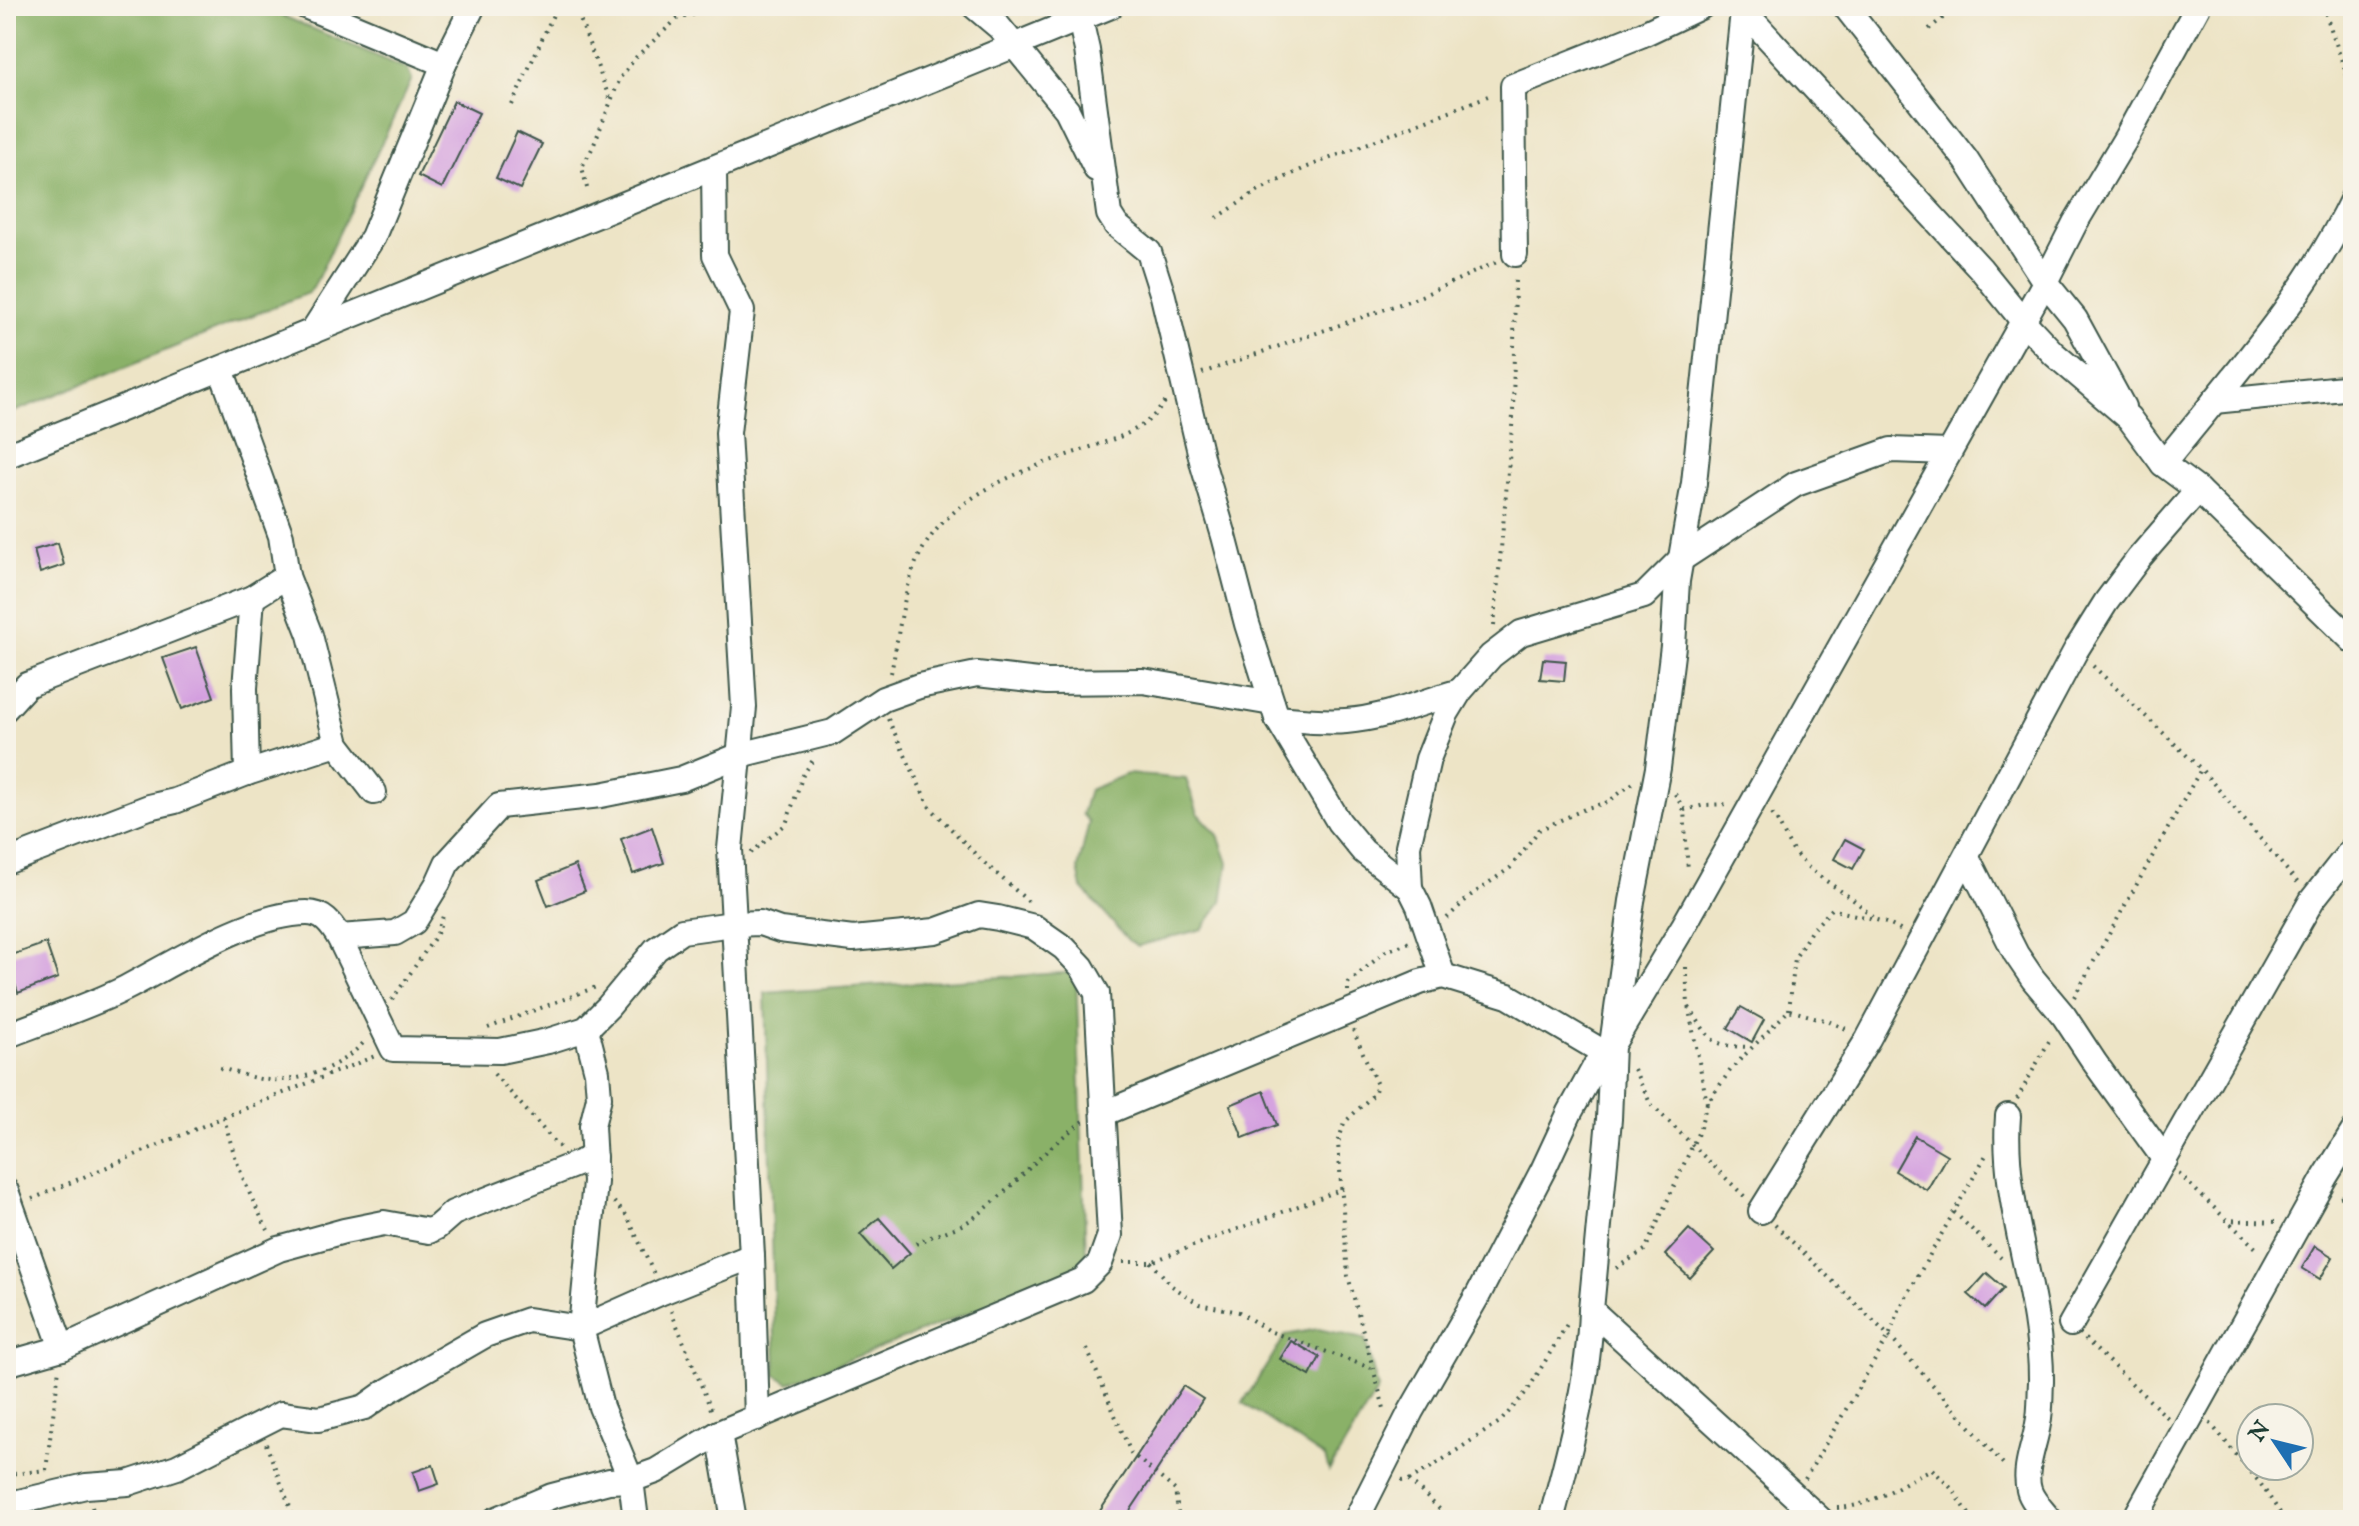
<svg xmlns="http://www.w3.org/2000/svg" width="2359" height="1526" viewBox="0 0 2359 1526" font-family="'IM FELL English',serif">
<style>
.forest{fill:#8ab168;stroke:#54774e;stroke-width:2}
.building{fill:#d39edf}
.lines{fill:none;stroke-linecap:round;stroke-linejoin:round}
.minor-casing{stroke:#3e564a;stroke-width:28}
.path{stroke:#3e564a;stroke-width:4;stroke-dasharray:2 6;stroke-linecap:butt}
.minor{stroke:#fff;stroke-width:24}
</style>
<rect width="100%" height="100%" fill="#f7f3e8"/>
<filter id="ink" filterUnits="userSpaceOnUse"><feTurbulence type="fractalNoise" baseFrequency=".0125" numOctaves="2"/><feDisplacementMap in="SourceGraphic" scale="16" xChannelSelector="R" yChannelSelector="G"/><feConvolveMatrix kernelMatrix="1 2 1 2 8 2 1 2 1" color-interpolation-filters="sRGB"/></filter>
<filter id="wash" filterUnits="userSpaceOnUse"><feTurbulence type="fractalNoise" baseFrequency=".006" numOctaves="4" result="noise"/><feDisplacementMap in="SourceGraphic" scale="32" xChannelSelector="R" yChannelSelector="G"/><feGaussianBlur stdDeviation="1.8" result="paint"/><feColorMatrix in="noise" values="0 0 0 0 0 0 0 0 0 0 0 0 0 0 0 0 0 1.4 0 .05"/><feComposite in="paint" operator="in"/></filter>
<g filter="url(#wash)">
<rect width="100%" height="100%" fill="#ede4c6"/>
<!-- forest -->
<g class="forest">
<path d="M6,6h254l147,63 5,10 -99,209 -5,5 -302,122z"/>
<path d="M1127,774l59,5 12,34 20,22 10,28 -6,39 -20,27 -64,17 -10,-6 -46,-52 -4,-19 11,-47 -7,-8 7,-24z"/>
<path d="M1076,972l10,284 -9,15 -288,112 -13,-8 -11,-382z"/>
<path d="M1318,1329l47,10 13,50 -49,82 -4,-13 -82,-55 43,-68z"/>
</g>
<g id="blocks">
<!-- building -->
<g class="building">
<path d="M454,101l25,12 -37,75 -24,-12z"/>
<path d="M517,132l25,12 -22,45 -24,-11z"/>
<path d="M58,543l6,22 -24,8 -6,-23z"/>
<path d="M196,647l18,50 -32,12 -19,-51z"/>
<path d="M1543,659l23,2 -2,20 -24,-2z"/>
<path d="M652,827l12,36 -31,11 -12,-35z"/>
<path d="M1845,839l19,10 -11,20 -19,-10z"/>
<path d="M575,865l10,26 -37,15 -10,-26z"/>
<path d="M46,943l12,35 -40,15 -12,-36z"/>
<path d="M1741,1007l23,13 -12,22 -24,-14z"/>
<path d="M1264,1091l13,34 -34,13 -13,-33z"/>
<path d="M1915,1136l32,19 -20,35 -32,-19z"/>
<path d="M879,1218l31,35 -19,16 -31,-35z"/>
<path d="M1689,1229l25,23 -24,26 -25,-23z"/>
<path d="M2315,1246l18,11 -13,22 -18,-11z"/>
<path d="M1987,1273l17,15 -19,21 -17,-15z"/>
<path d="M1291,1341l29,16 -10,19 -30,-17z"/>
<path d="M1183,1386l20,13 -51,79 -28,42h-30z"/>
<path d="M433,1465l6,19 -20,7 -6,-19z"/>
</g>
</g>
</g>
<g filter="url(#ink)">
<use href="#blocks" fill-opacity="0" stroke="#3e564a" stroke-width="2"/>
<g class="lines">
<defs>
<g id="minor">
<path d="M305,6l139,58"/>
<path d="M974,6l25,21 68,83 29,59"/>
<path d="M1077,6l10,44 22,164 7,11 33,27 14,44 40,169 21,71 23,88 30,94 62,104 24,29 47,37 9,18 24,70"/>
<path d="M1739,6l242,263 42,52 31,33 75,64 34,46 35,26 155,151"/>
<path d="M1845,6l121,154 79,122 30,37 48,88"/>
<path d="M714,168l1,87 27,56 -14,122 16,274 -14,142 22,407 5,162"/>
<path d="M1515,254l-2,-168 128,-51 61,-29"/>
<path d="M312,332l61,-95 71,-173 29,-58"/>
<path d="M2214,401l139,-14"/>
<path d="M6,456l1105,-450"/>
<path d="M2163,464c69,-86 142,-166 190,-266"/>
<path d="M287,576l23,59 27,109 37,48"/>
<path d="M6,708l21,-23 225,-87 35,-22 -6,-40 -60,-167"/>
<path d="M1277,718c23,2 46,5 69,3 39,-3 77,-19 114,-30"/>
<path d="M247,773l-2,-85 7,-90"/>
<path d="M1967,857l49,97 17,25 31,37 31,47 70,97"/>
<path d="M6,862l143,-55 26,-6 72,-28 90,-29"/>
<path d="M1410,888l-2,-42 20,-87 18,-45 14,-23 31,-35 30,-23 123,-37 36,-36 116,-76 95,-34 58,2"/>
<path d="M339,937l54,112 107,2 48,-10 38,-12 22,-22 48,-58 26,-18 51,-7 27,-1 20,7 73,9 82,-8 44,-16 19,3 36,9 30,21 18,19 15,26 13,242 -10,28 -17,17 -364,153 -63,38 -25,9 -22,1 -57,15 -57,24"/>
<path d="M586,1029l11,43 2,25 -7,29 3,56 -14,146 20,79 30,73 5,40"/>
<path d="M6,1036c40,-16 82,-29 120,-48 48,-25 126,-75 181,-75 16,0 24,11 32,24l56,-4 19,-11 24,-39 9,-20 52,-57 102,-11 80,-16 59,-24 93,-23 50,-33 36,-13 58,-12 70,8 96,-1 129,22"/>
<path d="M1105,1113l315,-131 23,-6 65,20 95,56 9,-7 71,-118 362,-645 30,-59 51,-85 72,-132"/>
<path d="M2008,1116c-7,90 34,176 33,266 -1,14 0,29 -3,42 -3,20 -15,46 -9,66 3,11 14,21 21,30"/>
<path d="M6,1191l56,157"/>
<path d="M1761,1211l107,-172 208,-389 30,-48 33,-44 59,-68"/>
<path d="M1591,1310l230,210"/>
<path d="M2071,1324l241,-424 41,-52"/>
<path d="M6,1364l56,-16 217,-99 65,-18 40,-8 45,8 8,-4 16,-14 141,-56"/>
<path d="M719,1433l15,87"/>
<path d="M6,1505l80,-19 42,-3 49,-16 104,-53 38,5 46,-12 21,-15 99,-57 43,-15 53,8 81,-36 90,-36"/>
<path d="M1356,1520l55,-109 68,-118 64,-123 27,-58 33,-60"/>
<path d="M1551,1520c18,-67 38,-139 40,-210l18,-191 3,-74 20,-144 26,-133 15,-122 4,-65 17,-98 49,-472"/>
<path d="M2134,1520l191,-343 28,-45"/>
</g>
</defs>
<!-- minor casing -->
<use href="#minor" class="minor-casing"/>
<!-- path -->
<g class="path">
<path d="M575,6l35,94"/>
<path d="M2323,6l23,67 7,28"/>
<path d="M1929,29l29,-23"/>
<path d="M512,105l45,-99"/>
<path d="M587,188l-5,-21 11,-20 27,-69 17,-22 40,-37 50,-13"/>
<path d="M1217,218l42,-28 46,-22 188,-74"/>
<path d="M1202,373l215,-75 80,-36"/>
<path d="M1494,626l19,-210 2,-140"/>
<path d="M2093,666l108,103 97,114"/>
<path d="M891,673c7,-34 11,-71 22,-103 26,-71 103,-98 169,-120 34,-12 61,-17 83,-48"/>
<path d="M888,719l41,87 52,54 49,43"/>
<path d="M1675,794l9,16 4,61"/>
<path d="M1684,810l21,-5 24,-1"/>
<path d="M1772,814c11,13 14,30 26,43 21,24 53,36 74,60"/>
<path d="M751,853l35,-29 17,-49 10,-15"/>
<path d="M1447,918l23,-22 40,-28 29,-38 48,-22 21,-6 25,-19"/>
<path d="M1686,967l2,38 19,98"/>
<path d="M1348,991v-8l38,-32 24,-9"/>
<path d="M2074,997l127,-228"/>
<path d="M392,1000l45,-66 6,-18"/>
<path d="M1689,1007c23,34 19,39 62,40"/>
<path d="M1789,1010l6,-52 16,-27 21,-22c25,8 49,8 71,23"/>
<path d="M488,1028l108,-41"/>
<path d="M1353,1030l24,55 -3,9 -30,29 -6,20 10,133 37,136"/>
<path d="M220,1068c16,4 33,11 49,12 33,3 75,-15 96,-39"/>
<path d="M1634,1069l16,34 95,94"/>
<path d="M494,1074l66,74"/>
<path d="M2017,1099l35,-63"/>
<path d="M224,1117c9,40 24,77 44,113"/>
<path d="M2179,1174l80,77"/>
<path d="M2340,1197l13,-3"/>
<path d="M32,1199l192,-82 151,-61"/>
<path d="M614,1202l13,14 27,58"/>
<path d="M1954,1212l47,46"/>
<path d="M2225,1220l52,2"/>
<path d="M1775,1225l114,111 117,131"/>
<path d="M916,1244c17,-10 40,-14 56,-25 41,-29 71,-71 112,-98"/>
<path d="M1123,1262h28l192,-73"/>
<path d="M1151,1262l21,24 27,18 40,8 30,19 102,37"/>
<path d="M1616,1268l29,-18 54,-119 8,-28 25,-35 57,-58 39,11 23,10"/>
<path d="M671,1311l42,103"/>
<path d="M2085,1339l83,79"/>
<path d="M1087,1349l44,104 44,37 4,30"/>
<path d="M2210,1423l50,60 25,37"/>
<path d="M266,1444l29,76"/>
<path d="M46,1470l13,-101"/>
<path d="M6,1475l40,-5"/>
<path d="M1805,1479l84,-143 11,-28 86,-153"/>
<path d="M1409,1480l42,40"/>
<path d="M1401,1481l8,-1 21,-12 71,-47 27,-31 41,-69"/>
<path d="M92,1507l4,13"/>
<path d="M1837,1508c38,-2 62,-24 95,-39l21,21 20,30"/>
</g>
<!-- minor -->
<use href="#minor" class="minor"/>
</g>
</g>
<!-- margin -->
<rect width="2359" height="1526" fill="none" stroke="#f7f3e8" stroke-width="32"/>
<!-- north arrow -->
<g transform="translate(2275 1442) rotate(305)"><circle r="38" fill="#f7f3e8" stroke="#a1aaa0" stroke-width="2"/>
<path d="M0-6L14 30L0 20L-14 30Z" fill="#1f6fb2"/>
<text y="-12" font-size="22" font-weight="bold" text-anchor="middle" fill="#1f3d34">N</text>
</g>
</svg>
